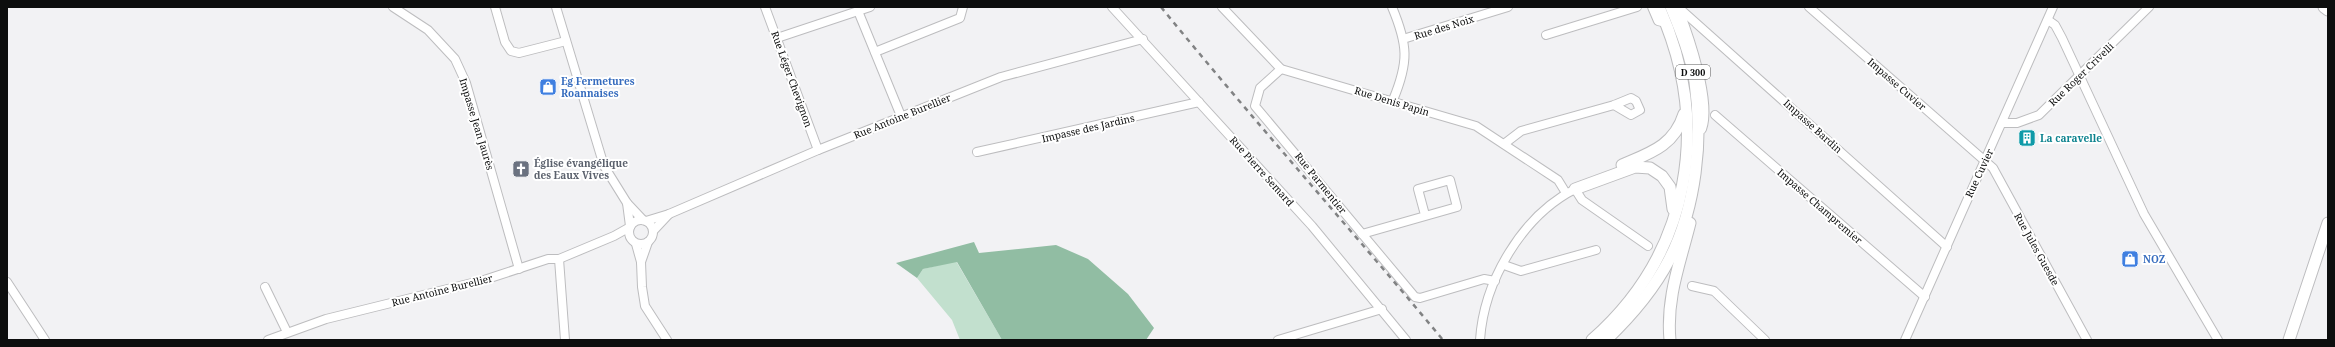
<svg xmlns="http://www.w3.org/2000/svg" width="2335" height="347" viewBox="0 0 2335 347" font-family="'Noto Serif',serif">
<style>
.green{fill:#c2e0ce}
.forest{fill:#91bda3}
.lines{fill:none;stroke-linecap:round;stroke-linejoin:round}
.minor-casing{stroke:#bdbdbf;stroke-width:10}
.major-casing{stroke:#bdbdbf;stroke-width:13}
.minor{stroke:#fff;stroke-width:8}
.major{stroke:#fff;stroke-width:11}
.rail{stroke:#818283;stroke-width:2.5;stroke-dasharray:5 5;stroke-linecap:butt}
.labels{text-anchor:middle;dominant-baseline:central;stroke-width:4;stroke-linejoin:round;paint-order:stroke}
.shield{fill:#fff;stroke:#565656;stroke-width:1}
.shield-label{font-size:9px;font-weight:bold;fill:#0d0e0e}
.street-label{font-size:10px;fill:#0d0e0e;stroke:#fff}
.shop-label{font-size:10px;font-weight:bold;fill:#366cbe;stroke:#fff;text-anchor:start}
.culture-label{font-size:10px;font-weight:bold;fill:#0d838f;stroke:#fff;text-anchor:start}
.worship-label{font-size:10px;font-weight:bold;fill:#5b616d;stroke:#fff;text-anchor:start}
</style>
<rect width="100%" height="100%" fill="#f2f2f4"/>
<!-- green -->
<path class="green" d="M956,261l46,79h-42l-8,-20 -35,-42 6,-9z"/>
<!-- forest -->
<path class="forest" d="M974,242l5,11 77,-8 32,14 40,35 26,34 -8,12h-144l-45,-78 -34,7 -6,9 -21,-15z"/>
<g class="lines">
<defs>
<g id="minor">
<path d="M393,7l35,23 27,29 11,24 53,186"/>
<path d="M495,7l10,35 6,9 8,2 47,-12"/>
<path d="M556,7l48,159 23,37 16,17"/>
<path d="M765,7l53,143"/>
<path d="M1112,7l200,219 94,114"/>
<path d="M1222,7l59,62 195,57 82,54 8,13"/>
<path d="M1392,7c16,38 17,55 1,93"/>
<path d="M1652,7l6,14 8,2"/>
<path d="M1678,7l269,240"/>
<path d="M1809,7l184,161 94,172"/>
<path d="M1679,10c10,26 33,92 23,119"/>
<path d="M858,11l43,105"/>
<path d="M2048,20l7,5 7,13 82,176 74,126"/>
<path d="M1546,35l91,-28"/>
<path d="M777,38l93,-31"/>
<path d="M1403,39l105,-32"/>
<path d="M875,52l85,-34 3,-11"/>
<path d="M1281,69l-21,19 -5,18 160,191 5,1 64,-19 11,2"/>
<path d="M1715,115l210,182"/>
<path d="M2003,123h14l22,-8 110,-108"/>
<path d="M1504,144l17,-13 93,-26 17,-7 5,3 4,9 -9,5 -17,-10"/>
<path d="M977,152l222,-50"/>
<path d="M627,203l3,23"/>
<circle cx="641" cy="232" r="12"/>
<path d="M646,221l23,-7 149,-64 183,-73 142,-38"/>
<path d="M654,230l15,-16"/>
<path d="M1362,234l95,-27 -7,-27 -32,9 7,26"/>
<path d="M636,244l5,18 1,25 3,19 22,34"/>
<path d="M559,259l6,81"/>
<path d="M641,262l7,-20"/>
<path d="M1504,265l17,6 75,-21"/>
<path d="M7,282l38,58"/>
<path d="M1692,286l22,5 51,49"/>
<path d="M265,287l22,45"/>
<path d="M268,340l58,-21 158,-39 64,-21h11l55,-23 16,-9"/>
<path d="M1278,340l104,-31"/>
<path d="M1480,340c4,-59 42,-124 95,-151l7,11 66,46"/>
<path d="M1905,340l148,-333"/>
</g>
<g id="major">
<path d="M2324,7l4,3"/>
<path d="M1622,165c28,-12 52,-19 62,-51"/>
<path d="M1575,189l60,-22 15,1 12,8 8,11 3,22"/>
<path d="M1592,340c99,-87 120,-215 67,-333"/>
<path d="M1606,340c25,-24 47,-49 63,-80 27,-52 34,-121 26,-178 -4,-26 -14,-51 -24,-75"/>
<path d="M1670,340c-4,-42 10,-77 20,-117"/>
<path d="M2289,340l39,-117"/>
</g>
</defs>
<!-- minor casing -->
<use href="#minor" class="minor-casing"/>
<!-- major casing -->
<use href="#major" class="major-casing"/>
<!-- minor -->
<use href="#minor" class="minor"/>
<!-- major -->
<use href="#major" class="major"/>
<!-- rail -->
<path class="rail" d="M1161,7c92,113 189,221 282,333"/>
</g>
<!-- icons -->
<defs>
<symbol id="shop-square" viewBox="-11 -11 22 22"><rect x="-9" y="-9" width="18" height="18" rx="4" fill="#3f7fe0" stroke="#fff"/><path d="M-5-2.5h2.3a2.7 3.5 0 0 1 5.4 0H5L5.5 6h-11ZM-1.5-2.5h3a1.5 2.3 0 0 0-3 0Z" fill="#fff"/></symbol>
<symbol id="building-square" viewBox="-11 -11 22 22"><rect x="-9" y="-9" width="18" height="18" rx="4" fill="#0f9aa8" stroke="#fff"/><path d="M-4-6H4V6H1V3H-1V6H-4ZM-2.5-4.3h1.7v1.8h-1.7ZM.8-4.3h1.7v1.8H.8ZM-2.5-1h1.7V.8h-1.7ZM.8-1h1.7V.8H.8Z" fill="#fff"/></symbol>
<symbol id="church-square" viewBox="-11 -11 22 22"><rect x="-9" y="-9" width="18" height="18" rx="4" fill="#6b7280" stroke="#fff"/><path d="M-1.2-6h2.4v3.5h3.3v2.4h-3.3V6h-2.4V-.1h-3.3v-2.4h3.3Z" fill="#fff"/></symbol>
</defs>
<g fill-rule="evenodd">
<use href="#shop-square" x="538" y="77" width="20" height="20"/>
<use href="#building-square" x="2017" y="128" width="20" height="20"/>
<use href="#church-square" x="511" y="159" width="20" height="20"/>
<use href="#shop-square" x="2120" y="249" width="20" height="20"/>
</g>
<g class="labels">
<!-- shield labels -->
<rect class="shield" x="1676" y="65" width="34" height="14" rx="3"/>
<g class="shield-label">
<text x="1693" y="72">D 300</text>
</g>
<!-- street labels -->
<g class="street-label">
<text transform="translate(1444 27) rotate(-17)">Rue des Noix</text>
<text transform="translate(2081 74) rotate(-44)">Rue Roger Crivelli</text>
<text transform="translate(792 79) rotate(70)">Rue Léger Chevignon</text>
<text transform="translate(1897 84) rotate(41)">Impasse Cuvier</text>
<text transform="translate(1392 101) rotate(17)">Rue Denis Papin</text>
<text transform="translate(902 116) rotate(-22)">Rue Antoine Burellier</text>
<text transform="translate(477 124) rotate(73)">Impasse Jean Jaurès</text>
<text transform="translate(1813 126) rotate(42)">Impasse Bardin</text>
<text transform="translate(1088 128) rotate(-13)">Impasse des Jardins</text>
<text transform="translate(1262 171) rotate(48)">Rue Pierre Semard</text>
<text transform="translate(1979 173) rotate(-65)">Rue Cuvier</text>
<text transform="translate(1321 183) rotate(51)">Rue Parmentier</text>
<text transform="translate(1820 206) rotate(41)">Impasse Champremier</text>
<text transform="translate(2037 249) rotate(61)">Rue Jules Guesde</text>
<text transform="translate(442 290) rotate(-14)">Rue Antoine Burellier</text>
</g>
<!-- shop labels -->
<g class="shop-label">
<text x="561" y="81">Eg Fermetures<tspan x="561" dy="12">Roannaises</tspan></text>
<text x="2143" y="259">NOZ</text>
</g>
<!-- culture labels -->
<g class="culture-label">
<text x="2040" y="138">La caravelle</text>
</g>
<!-- worship labels -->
<g class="worship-label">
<text x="534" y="163">Église évangélique<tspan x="534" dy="12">des Eaux Vives</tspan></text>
</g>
</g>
<!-- border -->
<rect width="2335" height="347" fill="none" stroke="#0d0e0e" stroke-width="16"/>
</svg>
